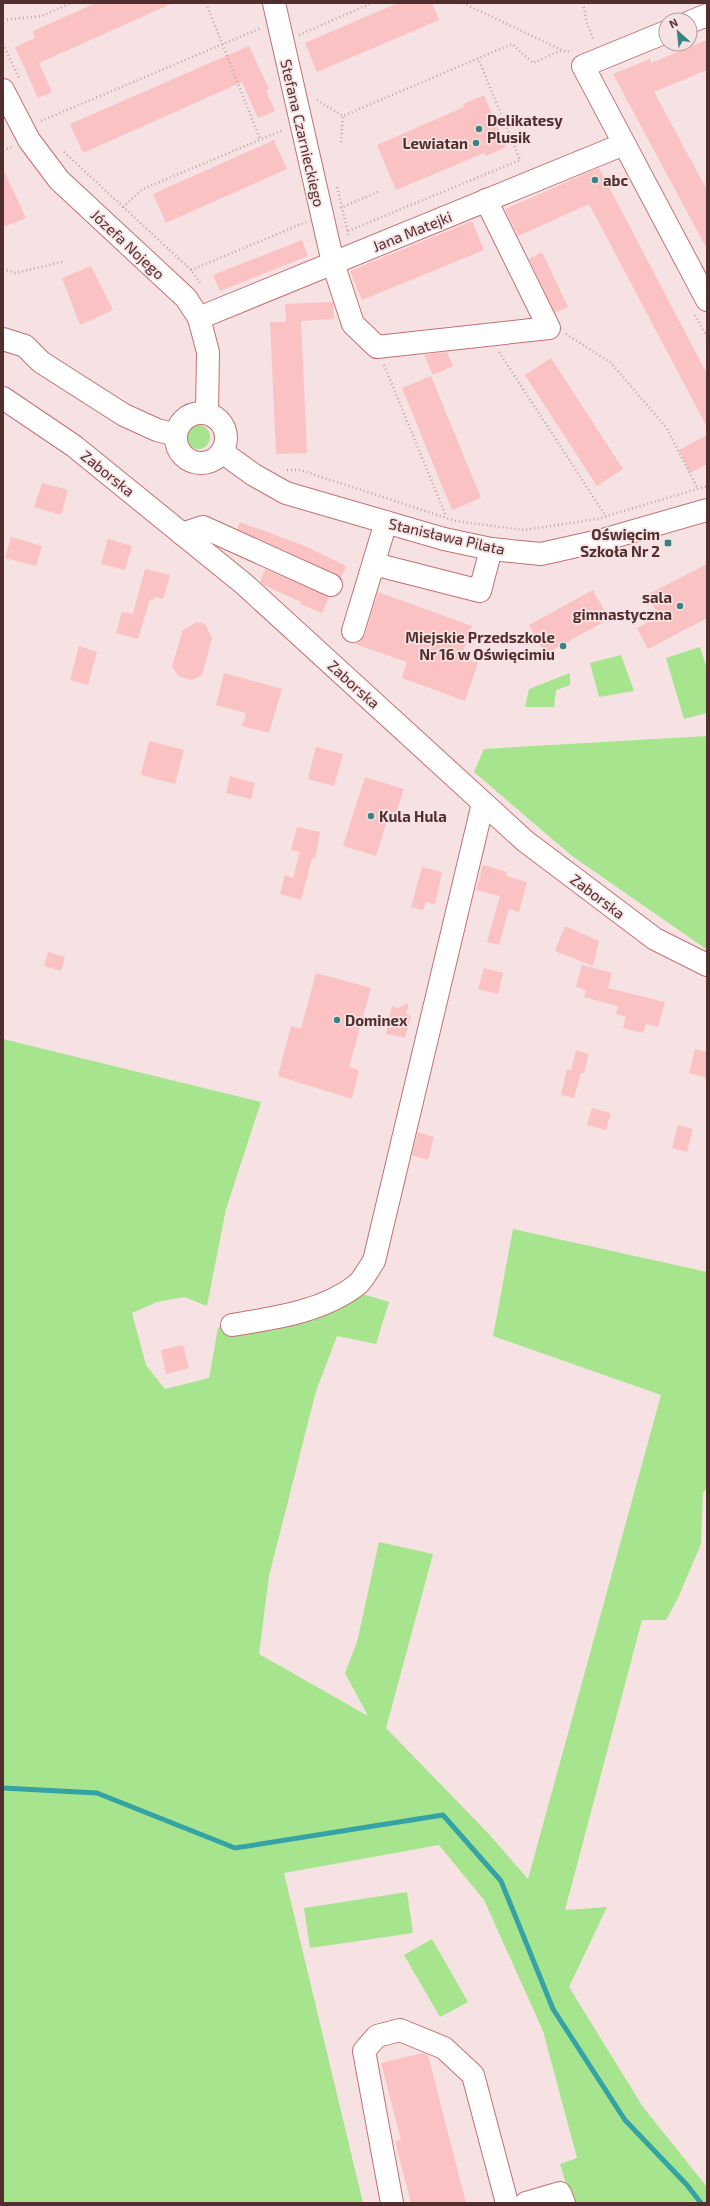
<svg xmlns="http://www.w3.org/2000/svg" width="710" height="2206" viewBox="0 0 710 2206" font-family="'Exo 2',sans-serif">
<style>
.green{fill:#a6e58d}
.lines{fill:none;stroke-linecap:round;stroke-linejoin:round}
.stream{stroke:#35a2a5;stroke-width:5}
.building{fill:#fac2c3}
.minor-casing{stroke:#c47074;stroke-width:24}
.path{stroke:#bfa6a6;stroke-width:2.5;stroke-dasharray:1 3;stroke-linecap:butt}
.minor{stroke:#fff;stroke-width:22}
.poi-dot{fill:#3a8384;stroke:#f6e2e2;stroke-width:1.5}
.labels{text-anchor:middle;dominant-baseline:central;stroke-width:3.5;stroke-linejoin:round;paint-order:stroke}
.poi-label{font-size:15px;font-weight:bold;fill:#522e2f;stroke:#f6e2e2;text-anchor:start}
.street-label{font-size:15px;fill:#522e2f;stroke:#f6e2e2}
</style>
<rect width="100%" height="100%" fill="#f6e2e2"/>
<!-- green -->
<g class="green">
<circle cx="198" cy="437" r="12"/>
<path d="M700,647l7,22v44l-23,6 -18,-61z"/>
<path d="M621,655l13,36 -35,6 -9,-34z"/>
<path d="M570,673v12l-14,5 -2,17h-29l4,-18z"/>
<path d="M707,736l-1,213 -134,-93 -98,-84 10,-23z"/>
<path d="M3,1039l258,63 -35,107 -19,97 -23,-9 -27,5 -25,11 14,52 19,24 44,-11 9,-50 121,-41 50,15 -13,42 -39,-8 -21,55 -47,185 -10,78 109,62 -23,-43 12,-31 22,-100 54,12 -47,174 101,104 41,47 133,-484 -168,-59 20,-107 194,43v216l-4,5 -2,51 -23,54 -12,22h-24l-77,290 42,-3 -38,80 74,120 64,80v16h-135l-12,-39 17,-6 -34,-127 -59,-131 -45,-55 -155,28 79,330h-360z"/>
<path d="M407,1892l6,41 -103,15 -6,-40z"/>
<path d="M432,1939l36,63 -28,15 -36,-62z"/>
</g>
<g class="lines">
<!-- stream -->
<path class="stream" d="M3,1788l94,5 138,55 208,-33 58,66 52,128 72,111 62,65 14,18"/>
</g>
<!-- building -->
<g class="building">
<path d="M96,3h77l-134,60 13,29 -14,6 -23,-51 20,-9 -2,-7z"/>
<path d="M398,3h34l7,17 -122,52 -12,-29z"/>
<path d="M707,40v30l-53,22 53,98v59l-94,-175 37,-15 1,4z"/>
<path d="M249,46l20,43 -3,2 9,20 -17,7 -16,-36 -159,71 -13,-29z"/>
<path d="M484,95l22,52 -20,9 -2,-3 -88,37 -19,-45 87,-38 -1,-3z"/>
<path d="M274,140l13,29 -121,54 -13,-29z"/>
<path d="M599,168l108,206v53l-118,-223 -71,32 -13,-27z"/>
<path d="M3,169l23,49 -23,9z"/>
<path d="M472,221l12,29 -122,50 -12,-29z"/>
<path d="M302,240l6,16 -88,35 -7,-16z"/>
<path d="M542,252l26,55 -13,6 -26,-54z"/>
<path d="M91,266l22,44 -33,15 -18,-47z"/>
<path d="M333,302l1,17 -33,2 6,132 -31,1 -6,-132h16l-1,-18z"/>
<path d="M447,352l6,14 -20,9 -9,-20z"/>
<path d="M551,358l72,111 -26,17 -72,-111z"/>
<path d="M431,376l50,122 -29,12 -50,-122z"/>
<path d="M707,435v29l-17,9 -11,-23z"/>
<path d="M42,483l26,7 -7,25 -27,-8z"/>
<path d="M240,522l65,24 41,20 -5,12 -5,-4 -99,-45z"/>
<path d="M11,537l31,9 -6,20 -31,-8z"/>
<path d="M108,539l24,7 -7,24 -24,-6z"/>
<path d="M707,564v54l-59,31 -11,-21 22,-12 -12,-21z"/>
<path d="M145,569l25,6 -7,24 -8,-2 -1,3 -4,-1 -12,40 -22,-6 6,-21 11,2z"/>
<path d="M265,569l64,28 -7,16 -22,-9 1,-2 -37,-17 -4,-3z"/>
<path d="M593,590l16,29 -64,35 -16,-29z"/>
<path d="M378,592l94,34 -11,31 17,6 -13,38 -63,-23 5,-16 -52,-18 6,-4 4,-5z"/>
<path d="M197,622l8,2 7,14 -10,37 -10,5 -14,-4 -6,-10 11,-36z"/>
<path d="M79,646l18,6 -9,33 -18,-5z"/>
<path d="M224,673l58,16 -13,44 -27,-7 4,-13 -30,-8z"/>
<path d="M149,741l35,9 -9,34 -34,-9z"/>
<path d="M316,747l27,7 -9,32 -26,-7z"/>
<path d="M230,776l25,7 -4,16 -25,-6z"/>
<path d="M365,777l39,12 -9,28 -6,-2 -13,41 -33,-10z"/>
<path d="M297,827l23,5 -5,27 -3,-1 -11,42 -21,-6 5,-19 8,3 7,-26 -9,-2z"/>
<path d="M483,865l24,7 -1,4 21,6 -8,30 -10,-3 -10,36 -12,-3 13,-46 -24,-6z"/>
<path d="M422,867l20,5 -7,32 -9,-2 -3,8 -12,-3z"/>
<path d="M565,926l34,15 -6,25 -38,-15z"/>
<path d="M48,952l17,5 -4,14 -17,-5z"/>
<path d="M582,965l30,8 -4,15 57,14 -7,25 -12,-3 -3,9 -20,-5 3,-11 -10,-3 2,-8 -34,-9 2,-7 -10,-3z"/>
<path d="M484,968l19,5 -5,21 -20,-5z"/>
<path d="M316,973l55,15 -22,79 10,3 -7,29 -74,-23 13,-50 10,3z"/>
<path d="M409,1003l-3,11 5,2 -6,22 -19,-4 6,-28 6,2z"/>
<path d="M695,1049l12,3v26l-18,-5z"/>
<path d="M576,1050l13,4 -5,19h-3l-7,25 -13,-3 6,-26 4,1z"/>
<path d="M592,1108l19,5 -5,17 -19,-5z"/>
<path d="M678,1125l15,4 -6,23 -15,-4z"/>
<path d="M418,1132l16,5 -6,23 -16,-5z"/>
<path d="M183,1345l6,23 -23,6 -5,-24z"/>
<path d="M423,2053l5,2 38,148h-55l-16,-62 6,-1 -20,-77z"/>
</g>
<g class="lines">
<defs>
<g id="minor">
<path d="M274,3l59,260 20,61 24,23 172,-19 -63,-128"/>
<path d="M690,22l17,-7"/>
<path d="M666,32l-83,34 124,234"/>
<path d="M3,90l26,50 30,40 127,118 13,20 9,34 -1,61"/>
<path d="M199,318l425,-174"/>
<path d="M3,339l22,7 16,16 83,53 33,15 19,5"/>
<path d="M3,398l71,48 170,138 281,257 130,98 52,26"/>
<circle cx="201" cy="438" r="25"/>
<path d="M222,452l32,23 32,18 158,46 47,10 50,5 58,-13 108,-31"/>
<path d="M182,534l21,-7 128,58"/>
<path d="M374,564l106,27 11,-42"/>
<path d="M353,631l33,-109"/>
<path d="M232,1325c42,-7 91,-13 126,-41 6,-6 11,-16 16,-23l109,-458"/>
<path d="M392,2203l-28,-152 13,-15 23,-6 44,18 29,27 34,128"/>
<path d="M526,2203l34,-10 4,10"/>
</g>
</defs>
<!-- minor casing -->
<use href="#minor" class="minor-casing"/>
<!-- path -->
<g class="path">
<path d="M206,3l54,136"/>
<path d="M463,3l103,49 6,-2"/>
<path d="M583,3l4,21 7,16"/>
<path d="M3,20l39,-4 29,-13"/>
<path d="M299,35l73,-32"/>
<path d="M3,44l16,34"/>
<path d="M680,47l6,-3"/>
<path d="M317,100l26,16 169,-72 21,19 29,-13"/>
<path d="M41,121l220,-93"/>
<path d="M341,142l2,-26"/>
<path d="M3,150l9,-3"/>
<path d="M64,152l127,118 10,14"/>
<path d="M337,187l12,50"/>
<path d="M123,207l20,-18 140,-59"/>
<path d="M340,208l40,-17"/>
<path d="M348,231l172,-71 -42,-102"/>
<path d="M3,269l12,4 47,-11"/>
<path d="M191,270l115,-48"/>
<path d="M695,315l12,22"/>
<path d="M566,334l45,29 55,64 32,62"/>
<path d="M499,352l106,163"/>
<path d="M384,365l62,151"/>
<path d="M227,412l6,17 2,9"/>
<path d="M287,470h13l156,51 68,9 73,-11 110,-33"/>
</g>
<!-- minor -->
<use href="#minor" class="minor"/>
</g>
<!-- markers -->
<g class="poi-dot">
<circle cx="479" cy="129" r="4"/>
<circle cx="476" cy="143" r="4"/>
<circle cx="595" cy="180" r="4"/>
<rect x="664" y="539" width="8" height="8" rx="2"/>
<circle cx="680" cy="606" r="4"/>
<circle cx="563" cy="646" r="4"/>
<circle cx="371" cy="816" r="4"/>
<circle cx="337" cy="1020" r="4"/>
</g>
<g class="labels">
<!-- poi labels -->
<g class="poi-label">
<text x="487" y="120">Delikatesy<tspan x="487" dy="17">Plusik</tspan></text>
<text x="468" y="143" text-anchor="end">Lewiatan</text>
<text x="603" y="180">abc</text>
<text x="660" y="534" text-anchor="end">Oświęcim<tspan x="660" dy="17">Szkoła Nr 2</tspan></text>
<text x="672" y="597" text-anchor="end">sala<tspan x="672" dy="17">gimnastyczna</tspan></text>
<text x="555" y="637" text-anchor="end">Miejskie Przedszkole<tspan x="555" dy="17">Nr 16 w Oświęcimiu</tspan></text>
<text x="379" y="816">Kula Hula</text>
<text x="345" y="1020">Dominex</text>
</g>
<!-- street labels -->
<g class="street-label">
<text transform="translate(303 133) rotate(77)">Stefana Czarnieckiego</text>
<text transform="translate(412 231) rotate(-22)">Jana Matejki</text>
<text transform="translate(128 244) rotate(43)">Józefa Nojego</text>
<text transform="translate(108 473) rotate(39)">Zaborska</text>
<text transform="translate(447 536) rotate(13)">Stanisława Pilata</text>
<text transform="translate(354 684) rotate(42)">Zaborska</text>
<text transform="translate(598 896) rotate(37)">Zaborska</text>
</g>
</g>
<!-- border -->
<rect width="710" height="2206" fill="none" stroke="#522e2f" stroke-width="8"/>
<!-- north arrow -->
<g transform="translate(678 32) rotate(333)"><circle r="19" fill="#f6e2e2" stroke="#b49a9a"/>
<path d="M0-3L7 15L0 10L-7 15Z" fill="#3a8384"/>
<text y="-6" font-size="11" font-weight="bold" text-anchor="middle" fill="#522e2f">N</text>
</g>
</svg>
